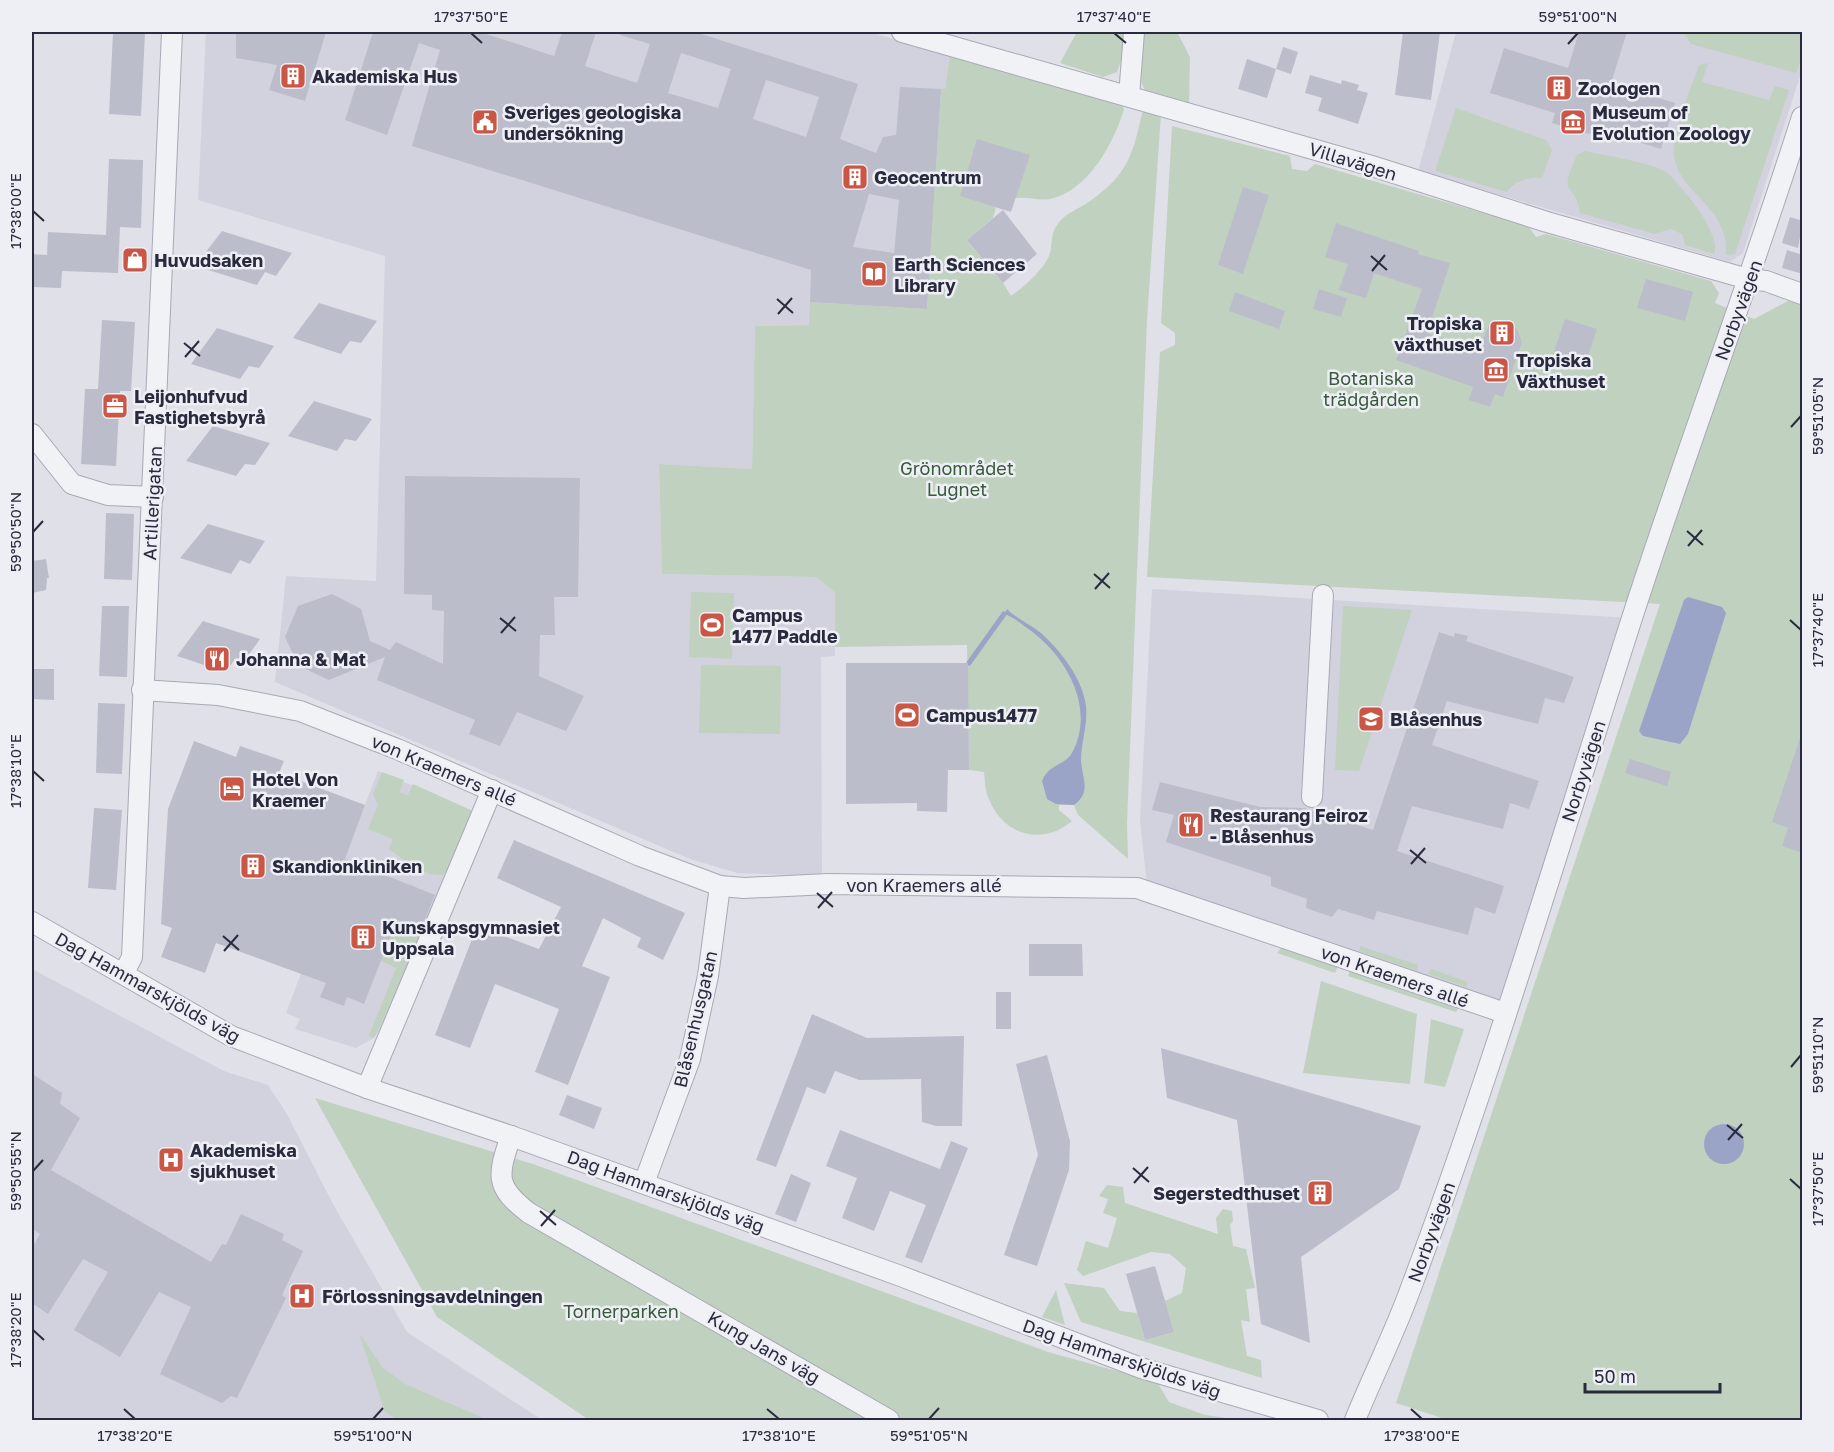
<svg xmlns="http://www.w3.org/2000/svg" width="1834" height="1452" viewBox="0 0 1834 1452" font-family="'Golos Text',sans-serif">
<style>
.built{fill:#d1d2dd}
.green{fill:#c0d1c0}
.water{fill:#9aa4c7}
.lines{fill:none;stroke-linecap:round;stroke-linejoin:round}
.stream{stroke:#9aa4c7;stroke-width:5}
.building{fill:#bcbdca;fill-rule:evenodd}
.minor-casing{stroke:#a8a9b5;stroke-width:22}
.minor{stroke:#f1f2f6;stroke-width:20}
.ticks{fill:none;stroke:#282a3e;stroke-width:2}
.labels{text-anchor:middle;dominant-baseline:central;stroke-width:5;stroke-linejoin:round;paint-order:stroke}
.poi-label{font-size:18px;font-weight:bold;fill:#282a3e;stroke:#eeeff5;text-anchor:start}
.street-label{font-size:18px;fill:#282a3e;stroke:#eeeff5}
.park-label{font-size:18px;fill:#365a39;stroke:#eeeff5}
.neatline{fill:none;stroke:#282a3e;stroke-width:2}
.ticks-label{font-size:15px;text-anchor:middle;fill:#282a3e}
</style>
<rect width="100%" height="100%" fill="#dfe0e8"/>
<!-- built -->
<g class="built">
<path d="M206,32h663l81,23 -5,34h-4l-14,220 -116,-7 -2,23 -54,1 -3,143 -93,-5 3,110 154,3 19,16v63l-14,1 1,219 -85,-3 -47,-14 -415,-177 11,-106 90,5 9,-325 -187,-56z"/>
<path d="M1456,32h346v38l-59,183 -13,9 -312,-91z"/>
<path d="M1152,589l478,29 -125,389 -358,-122 -7,-64z"/>
<path d="M378,771l97,41 -63,149 -31,67 -7,10 -18,10 -61,-19 5,-10 -14,-6z"/>
<path d="M32,969l192,102 44,14 19,29 47,92 73,126 135,88h-510z"/>
</g>
<!-- green -->
<g class="green">
<path d="M1077,32h47l-2,26 -5,14 -14,5 -43,-14z"/>
<path d="M1144,32h33l13,25 -1,47 -44,-14c-10,-17 -3,-39 -1,-58z"/>
<path d="M1685,32h117v24l-6,17 -105,-29 -6,-9z"/>
<path d="M950,55l168,44 6,10c-10,34 -36,82 -74,90 -11,2 -22,-2 -33,-1 -6,0 -15,6 -21,9l-3,11 -26,22 36,43 8,13c13,-9 31,-25 38,-40 4,-10 1,-22 8,-31 9,-13 21,-15 33,-24 39,-27 43,-48 53,-92l18,5 -14,206 -20,504 1,35 -50,-44 -4,-10h-15v5l13,11c-29,25 -69,15 -83,-22 -4,-8 -4,-18 -5,-27l-15,-2 -2,-125 -132,2v-54l-19,-16 -154,-3 -3,-110 93,5 3,-143 54,-1 1,-23 117,7 14,-220h4z"/>
<path d="M1708,63l-6,19 67,18 6,-14 14,4 -54,164 -9,1c4,-49 -47,-60 -52,-100 -3,-20 18,-69 25,-90z"/>
<path d="M1456,108l90,32 6,10 -10,28c-13,-1 -28,3 -35,14l-72,-21z"/>
<path d="M1172,126l118,30 2,13 15,2 8,-7 213,62 8,11 10,-3 165,47 8,12 -4,10 39,16 36,-19 12,4v1116h-354l-52,-17 264,-799 -513,-27 13,-225 15,-7v-12l-14,-10z"/>
<path d="M1585,151c17,4 69,12 81,21 15,12 57,64 48,82l-29,-9 -3,-11 -12,-5 -15,5 -75,-21c-3,-17 -4,-14 -11,-25 -5,-6 5,-26 8,-33z"/>
<path d="M691,592l43,1 -2,66 -43,-2z"/>
<path d="M1343,606l69,4 -53,161 -24,-1z"/>
<path d="M701,665l80,1 -1,68 -81,-1z"/>
<path d="M382,772l22,8 -5,12 9,3 5,-11 62,28 -21,49 -11,14c-22,1 -37,-14 -54,-26l4,-10 -25,-10 10,-24 -5,-11z"/>
<path d="M410,884l11,6 -14,34 15,6 -5,21 -28,-12z"/>
<path d="M1360,946l58,19 -1,6 -58,-20z"/>
<path d="M1282,947l56,19 -3,7 -58,-20z"/>
<path d="M386,948l26,13 -38,77 -5,-2 27,-68 -15,-7z"/>
<path d="M1431,969l37,13 -2,5 -37,-13z"/>
<path d="M1350,970l109,37 -3,5 -108,-36z"/>
<path d="M1321,981l96,33 -7,70 -107,-11z"/>
<path d="M1431,1019l33,10 -19,58 -21,-4z"/>
<path d="M315,1098l218,66 515,188 109,30 12,20 36,13 36,5h-652l-152,-103z"/>
<path d="M1107,1185l16,2 2,16 93,31 -2,-16 7,-9 9,2 1,10 -3,4 3,21 13,3 9,39 -9,1 4,33 -9,-2 6,36 14,4 1,18 -181,-56 -17,-39 40,5 16,23 17,2 8,27 29,-8 -9,-31 17,-8 4,-25 -16,-14 -19,-2 -68,24 -6,-6 9,-29 22,7 9,-30 -14,-5 5,-14 -9,-3z"/>
<path d="M1056,1290l9,35 -23,-8z"/>
<path d="M359,1333l24,35 22,16 83,36h-90l-13,-8z"/>
</g>
<!-- water -->
<g class="water">
<path d="M1688,597l34,10 4,6 -38,121 -8,10 -37,-8 -4,-5 45,-131z"/>
<path d="M1007,609c10,10 23,15 34,24 19,17 42,46 45,73 2,19 -5,36 -5,54 1,19 11,32 -7,45l-18,-1 -9,-5 -5,-18c8,-19 23,-14 31,-30 23,-45 -9,-98 -46,-123 -7,-5 -15,-12 -23,-14z"/>
<circle cx="1724" cy="1144" r="20"/>
</g>
<g class="lines">
<!-- stream -->
<path class="stream" d="M969,663l35,-49"/>
</g>
<!-- building -->
<g class="building">
<path d="M113,32h32l-4,84 -32,-2z"/>
<path d="M236,32h90l-21,69 -36,-11 8,-25 -41,-7z"/>
<path d="M373,32h114l-1,2 68,22 8,-24h34l-11,34 52,17 13,-39 -30,-9v-3h75l163,52 -18,55 36,14 7,-16 13,-2 4,-48 41,2 -14,220 -117,-7 1,-32 -399,-124 28,-96 -21,-7 -32,92 -42,-15zM681,53l50,16 -13,39 -50,-15zM766,80l53,17 -13,40 -53,-18zM869,194l30,6 -5,53 -41,-6z"/>
<path d="M1403,32h37l-9,68 -36,-5z"/>
<path d="M1579,32h48l-16,51 64,20 -14,46 -62,-19 -2,6 -45,-13 3,-10 -65,-20 14,-45 64,20z"/>
<path d="M1283,47l15,5 -7,22 -15,-5z"/>
<path d="M1247,59l29,10 -9,29 -29,-9z"/>
<path d="M1310,75l31,9 1,-4 17,5 -2,5 11,3 -10,31 -40,-13 4,-13 -17,-5z"/>
<path d="M977,139l53,16 -19,57 -51,-16z"/>
<path d="M109,159l34,1 -2,68 -21,-1 -2,46 -56,-2 -1,17 -29,-1v-33l15,1 1,-23 58,3z"/>
<path d="M1243,187l26,8 -26,79 -25,-9z"/>
<path d="M1003,210l34,44 -34,29 -36,-43z"/>
<path d="M1790,217l13,4 -5,27 -16,-5z"/>
<path d="M1336,223l83,28 -1,3 32,9 -23,70 51,18 11,-26 15,-4 13,8 5,13 -19,55 -8,-3 -5,13 -21,-7 4,-13 -77,-27 26,-71 -48,-16 -8,25 -27,-8 9,-26 -23,-7z"/>
<path d="M222,231l70,22 -16,23 -11,-4 -8,13 -62,-19z"/>
<path d="M1787,250l16,5v19l-21,-6z"/>
<path d="M1646,279l47,13 -8,29 -48,-13z"/>
<path d="M1319,289l28,9 -6,19 -28,-8z"/>
<path d="M1235,292l50,19 -6,18 -50,-18z"/>
<path d="M319,303l58,18 -16,22 -11,-2 -9,13 -48,-16z"/>
<path d="M1565,319l32,10 -13,39 -32,-11z"/>
<path d="M102,320l33,2 -4,69h-11l-4,75 -35,-2 4,-75h13z"/>
<path d="M217,328l57,18 -15,22 -10,-2 -9,13 -49,-15z"/>
<path d="M314,401l58,18 -16,22 -11,-2 -8,12 -49,-15z"/>
<path d="M213,426l57,17 -15,22 -10,-1 -9,12 -50,-15z"/>
<path d="M405,476l175,2 -2,119h-24l1,38h-15l-1,41 45,20 -18,35 -49,-19 -17,34 -31,-12 6,-14 -98,-40 8,-23 -56,23 -30,-14 -14,-29 13,-31 34,-12 29,15 9,32 20,9 6,-8 47,22 1,-53 -12,-1v-15l-28,-1z"/>
<path d="M106,513l28,1 -2,66 -28,-1z"/>
<path d="M208,524l57,17 -15,23 -10,-4 -9,14 -51,-16z"/>
<path d="M46,559l3,19h-2l-1,12 -14,3v-32z"/>
<path d="M102,606h27l-2,71 -28,-1z"/>
<path d="M203,621l57,18 -15,21 -9,-2 -11,14 -48,-16z"/>
<path d="M1439,632l15,5 1,-4 13,3 -2,5 108,36 -10,26 -19,-5 -7,26 -91,-23 -15,44 107,36 -10,28 -19,-6 -7,26 -91,-23 -15,45 107,35 -9,28 -20,-7 -7,28 -91,-24 -3,9 -36,-11 -6,8 -26,-9 1,-9 -36,-13v-9l-105,-35 8,-27 -22,-5 8,-28 100,25 44,1 69,22z"/>
<path d="M846,663h122l1,107h-21l-1,42 -30,-1v-8l-71,1z"/>
<path d="M32,669h22v31l-22,-1z"/>
<path d="M98,703l27,1 -3,70 -26,-1z"/>
<path d="M1800,738l3,1v114l-21,-7 6,-18 -16,-6z"/>
<path d="M194,741l42,16 4,-11 44,15 -5,12 86,32 -20,54 90,36 -14,34 -24,-9 -33,84 -17,-7 -3,9 -24,-9 6,-14 -110,-40 -11,30 -44,-16 11,-29 -11,-4 7,-115z"/>
<path d="M1630,759l41,13 -4,14 -42,-13z"/>
<path d="M94,808l28,2 -6,80 -28,-2z"/>
<path d="M514,840l171,73 -22,47 -26,-13 4,-9 -38,-20 -21,48 28,11 -42,108 -33,-13 24,-63 -64,-25 -25,64 -35,-13 42,-109 62,23 22,-42 -64,-29z"/>
<path d="M1029,944h53l1,32h-54z"/>
<rect x="996" y="992" width="15" height="37"/>
<path d="M812,1014l55,24 97,-2 -2,90h-26l-14,-4 -1,-43 -62,1 -24,-9 -10,23 -18,-7 -31,80 -20,-7z"/>
<path d="M1161,1048l260,78 -22,63 -98,68 9,86 -49,-19 -24,-204 -70,-22z"/>
<path d="M1047,1055l23,86 -1,29 -32,96 -33,-11 34,-100 -22,-91z"/>
<path d="M32,1074l30,19 -2,11 20,14 -29,52 160,92 11,-18 4,1 15,-31 43,20 -2,6 21,11 -21,44 4,3 -49,100 -6,-2 -9,7 -62,-29 31,-67 -32,-15 -39,65 -46,-27 34,-58 -25,-13 -35,55 -16,-11v-55l8,-14 -8,-5z"/>
<path d="M567,1095l35,13 -8,21 -35,-14z"/>
<path d="M840,1130l100,39 11,-28 17,7 -46,115 -17,-6 21,-52 -36,-14 -16,40 -32,-13 15,-40 -31,-12z"/>
<path d="M791,1174l20,9 -15,39 -21,-8z"/>
<path d="M1155,1266l19,66 -29,8 -19,-66z"/>
</g>
<g class="lines">
<defs>
<g id="minor">
<path d="M902,32l470,134 175,56 201,57 18,2 36,13"/>
<path d="M1129,96l5,-64"/>
<path d="M32,434l40,50 36,11 45,2"/>
<path d="M142,690l76,5 82,16 97,38 243,107 80,30 24,2 84,-4 309,4 368,125"/>
<path d="M1312,797l11,-202"/>
<path d="M32,922l199,114 136,52 144,48 387,139 243,93 177,52"/>
<path d="M124,973l8,-16 40,-925"/>
<path d="M367,1088l125,-298"/>
<path d="M511,1136c-14,40 -16,51 18,77l360,207"/>
<path d="M644,1183l46,-124 18,-83 12,-90"/>
<path d="M1355,1420c17,-42 38,-84 54,-127 84,-223 151,-451 224,-678 54,-167 116,-331 169,-498"/>
</g>
</defs>
<!-- minor casing -->
<use href="#minor" class="minor-casing"/>
<!-- minor -->
<use href="#minor" class="minor"/>
</g>
<!-- ticks -->
<path class="ticks" d="M471,33l11,10M1114,33l12,10M1568,44l10,-11M33,211l11,10M1371,256l16,14M1372,271l13,-16M777,299l16,14M778,314l14,-16M184,343l16,13M185,357l14,-16M1791,427l10,-11M1687,531l16,14M33,532l10,-11M1688,546l14,-16M1094,574l16,14M1095,589l14,-16M500,618l16,13M1790,620l11,10M501,633l14,-16M33,771l11,10M1410,850l16,13M1411,864l14,-16M817,893l16,14M818,908l14,-16M223,936l16,14M224,951l14,-16M1791,1067l10,-12M1727,1125l16,13M1728,1140l14,-16M1133,1168l16,14M33,1171l10,-11M1790,1179l11,10M1134,1183l14,-16M540,1211l16,14M541,1226l14,-16M33,1330l11,10M124,1409l11,10M767,1409l12,10M1411,1409l11,10M373,1419l10,-11M929,1419l10,-11"/>
<!-- icons -->
<defs>
<symbol id="building-square" viewBox="-11 -11 22 22"><rect x="-9" y="-9" width="18" height="18" rx="4" fill="#ca5646" stroke="#eeeff5"/><path d="M-4-6H4V6H1V3H-1V6H-4ZM-2.5-4.3h1.7v1.8h-1.7ZM.8-4.3h1.7v1.8H.8ZM-2.5-1h1.7V.8h-1.7ZM.8-1h1.7V.8H.8Z" fill="#fff"/></symbol>
<symbol id="civic-square" viewBox="-11 -11 22 22"><rect x="-9" y="-9" width="18" height="18" rx="4" fill="#ca5646" stroke="#eeeff5"/><path d="M-.6-6.5H3V-4.5H.6V-3L4-1V1h2V6H-6V1h2V-1L-.6-3ZM-1.2 2.5V6h2.4V2.5Z" fill="#fff"/></symbol>
<symbol id="museum-square" viewBox="-11 -11 22 22"><rect x="-9" y="-9" width="18" height="18" rx="4" fill="#ca5646" stroke="#eeeff5"/><path d="M0-6L6-3V-2H-6V-3ZM-5-1h2V3h-2ZM-1-1h2V3h-2ZM3-1h2V3H3ZM-6 4H6V6H-6Z" fill="#fff"/></symbol>
<symbol id="shop-square" viewBox="-11 -11 22 22"><rect x="-9" y="-9" width="18" height="18" rx="4" fill="#ca5646" stroke="#eeeff5"/><path d="M-5-2.5h2.3a2.7 3.5 0 0 1 5.4 0H5L5.5 6h-11ZM-1.5-2.5h3a1.5 2.3 0 0 0-3 0Z" fill="#fff"/></symbol>
<symbol id="library-square" viewBox="-11 -11 22 22"><rect x="-9" y="-9" width="18" height="18" rx="4" fill="#ca5646" stroke="#eeeff5"/><path d="M-6-4Q-3-5.5-.7-3.5V5Q-3 3-6 4ZM6-4Q3-5.5 .7-3.5V5Q3 3 6 4Z" fill="#fff"/></symbol>
<symbol id="office-square" viewBox="-11 -11 22 22"><rect x="-9" y="-9" width="18" height="18" rx="4" fill="#ca5646" stroke="#eeeff5"/><path d="M-6-3h4V-5.5h4V-3h4V5H-6ZM-1-4.5V-3h2v-1.5ZM-6 0V1H6V0Z" fill="#fff"/></symbol>
<symbol id="stadium-square" viewBox="-11 -11 22 22"><rect x="-9" y="-9" width="18" height="18" rx="4" fill="#ca5646" stroke="#eeeff5"/><path d="M0-5a6.5 5 0 1 0 0 10a6.5 5 0 1 0 0-10ZM-3.5-1.8h7v3.6h-7Z" fill="#fff"/></symbol>
<symbol id="restaurant-square" viewBox="-11 -11 22 22"><rect x="-9" y="-9" width="18" height="18" rx="4" fill="#ca5646" stroke="#eeeff5"/><path d="M-5-6h1v4h1v-4h1v4h1v-4h1v5L-1.5 .5V6h-2V.5L-5-1ZM5-6V6H3V1.5H1.5Q1.5-4 5-6Z" fill="#fff"/></symbol>
<symbol id="university-square" viewBox="-11 -11 22 22"><rect x="-9" y="-9" width="18" height="18" rx="4" fill="#ca5646" stroke="#eeeff5"/><path d="M0-5L7-2L0 1L-7-2ZM-4 1L0 2.5L4 1V4Q0 6-4 4Z" fill="#fff"/></symbol>
<symbol id="hotel-square" viewBox="-11 -11 22 22"><rect x="-9" y="-9" width="18" height="18" rx="4" fill="#ca5646" stroke="#eeeff5"/><path d="M-6-4.5h1.5V1H6V5H4.5V3h-9V5H-6ZM-4 0a1.8 1.8 0 1 1 3.6 0ZM.5 0V-2.5h3Q6-2.5 6 0Z" fill="#fff"/></symbol>
<symbol id="hospital-square" viewBox="-11 -11 22 22"><rect x="-9" y="-9" width="18" height="18" rx="4" fill="#ca5646" stroke="#eeeff5"/><path d="M-5-5h3v3.5h4V-5h3V5h-3V1.5h-4V5h-3Z" fill="#fff"/></symbol>
</defs>
<g fill-rule="evenodd">
<use href="#building-square" x="278" y="61" width="30" height="30"/>
<use href="#building-square" x="1544" y="73" width="30" height="30"/>
<use href="#civic-square" x="470" y="107" width="30" height="30"/>
<use href="#museum-square" x="1558" y="107" width="30" height="30"/>
<use href="#building-square" x="840" y="162" width="30" height="30"/>
<use href="#shop-square" x="120" y="245" width="30" height="30"/>
<use href="#library-square" x="859" y="259" width="30" height="30"/>
<use href="#building-square" x="1487" y="318" width="30" height="30"/>
<use href="#museum-square" x="1481" y="355" width="30" height="30"/>
<use href="#office-square" x="100" y="391" width="30" height="30"/>
<use href="#stadium-square" x="697" y="610" width="30" height="30"/>
<use href="#restaurant-square" x="202" y="644" width="30" height="30"/>
<use href="#stadium-square" x="892" y="700" width="30" height="30"/>
<use href="#university-square" x="1356" y="704" width="30" height="30"/>
<use href="#hotel-square" x="217" y="774" width="30" height="30"/>
<use href="#restaurant-square" x="1176" y="810" width="30" height="30"/>
<use href="#building-square" x="238" y="851" width="30" height="30"/>
<use href="#building-square" x="348" y="922" width="30" height="30"/>
<use href="#hospital-square" x="156" y="1145" width="30" height="30"/>
<use href="#building-square" x="1305" y="1178" width="30" height="30"/>
<use href="#hospital-square" x="287" y="1281" width="30" height="30"/>
</g>
<g class="labels">
<!-- poi labels -->
<g class="poi-label">
<text x="312" y="76">Akademiska Hus</text>
<text x="1578" y="88">Zoologen</text>
<text x="504" y="112">Sveriges geologiska<tspan x="504" dy="21">undersökning</tspan></text>
<text x="1592" y="112">Museum of<tspan x="1592" dy="21">Evolution Zoology</tspan></text>
<text x="874" y="177">Geocentrum</text>
<text x="154" y="260">Huvudsaken</text>
<text x="894" y="264">Earth Sciences<tspan x="894" dy="21">Library</tspan></text>
<text x="1482" y="323" text-anchor="end">Tropiska<tspan x="1482" dy="21">växthuset</tspan></text>
<text x="1516" y="360">Tropiska<tspan x="1516" dy="21">Växthuset</tspan></text>
<text x="134" y="396">Leijonhufvud<tspan x="134" dy="21">Fastighetsbyrå</tspan></text>
<text x="732" y="615">Campus<tspan x="732" dy="21">1477 Paddle</tspan></text>
<text x="236" y="659">Johanna &amp; Mat</text>
<text x="926" y="715">Campus1477</text>
<text x="1390" y="719">Blåsenhus</text>
<text x="252" y="779">Hotel Von<tspan x="252" dy="21">Kraemer</tspan></text>
<text x="1210" y="815">Restaurang Feiroz<tspan x="1210" dy="21">- Blåsenhus</tspan></text>
<text x="272" y="866">Skandionkliniken</text>
<text x="382" y="927">Kunskapsgymnasiet<tspan x="382" dy="21">Uppsala</tspan></text>
<text x="190" y="1150">Akademiska<tspan x="190" dy="21">sjukhuset</tspan></text>
<text x="1300" y="1193" text-anchor="end">Segerstedthuset</text>
<text x="322" y="1296">Förlossningsavdelningen</text>
</g>
<!-- street labels -->
<g class="street-label">
<text transform="translate(1353 161) rotate(17)">Villavägen</text>
<text transform="translate(1738 310) rotate(-70)">Norbyvägen</text>
<text transform="translate(152 503) rotate(-87)">Artillerigatan</text>
<text transform="translate(444 770) rotate(23)">von Kraemers allé</text>
<text transform="translate(1583 771) rotate(-72)">Norbyvägen</text>
<text x="924" y="885">von Kraemers allé</text>
<text transform="translate(1395 976) rotate(19)">von Kraemers allé</text>
<text transform="translate(148 987) rotate(29)">Dag Hammarskjölds väg</text>
<text transform="translate(695 1019) rotate(-77)">Blåsenhusgatan</text>
<text transform="translate(666 1191) rotate(20)">Dag Hammarskjölds väg</text>
<text transform="translate(1431 1232) rotate(-70)">Norbyvägen</text>
<text transform="translate(764 1347) rotate(30)">Kung Jans väg</text>
<text transform="translate(1122 1358) rotate(19)">Dag Hammarskjölds väg</text>
</g>
<!-- park labels -->
<g class="park-label">
<text x="1371" y="378">Botaniska<tspan x="1371" dy="21">trädgården</tspan></text>
<text x="957" y="468">Grönområdet<tspan x="957" dy="21">Lugnet</tspan></text>
<text x="621" y="1311">Tornerparken</text>
</g>
</g>
<!-- border -->
<rect width="1834" height="1452" fill="none" stroke="#eeeff5" stroke-width="66"/>
<!-- scale -->
<path d="M1585 1383v9h135v-9" fill="none" stroke="#282a3e" stroke-width="3"/>
<text x="1594" y="1383" font-size="18" fill="#282a3e" stroke="#eeeff5" stroke-width="4.5" paint-order="stroke">50 m</text>
<rect x="33" y="33" width="1768" height="1386" class="neatline"/>
<g class="ticks-label">
<text x="471" y="22">17°37'50"E</text>
<text x="1114" y="22">17°37'40"E</text>
<text x="1578" y="22">59°51'00"N</text>
<text transform="translate(16 211) rotate(-90)" y="5">17°38'00"E</text>
<text transform="translate(1818 416) rotate(-90)" y="5">59°51'05"N</text>
<text transform="translate(16 532) rotate(-90)" y="5">59°50'50"N</text>
<text transform="translate(1818 630) rotate(-90)" y="5">17°37'40"E</text>
<text transform="translate(16 771) rotate(-90)" y="5">17°38'10"E</text>
<text transform="translate(1818 1055) rotate(-90)" y="5">59°51'10"N</text>
<text transform="translate(16 1171) rotate(-90)" y="5">59°50'55"N</text>
<text transform="translate(1818 1189) rotate(-90)" y="5">17°37'50"E</text>
<text transform="translate(16 1330) rotate(-90)" y="5">17°38'20"E</text>
<text x="135" y="1441">17°38'20"E</text>
<text x="373" y="1441">59°51'00"N</text>
<text x="779" y="1441">17°38'10"E</text>
<text x="929" y="1441">59°51'05"N</text>
<text x="1422" y="1441">17°38'00"E</text>
</g>
</svg>
